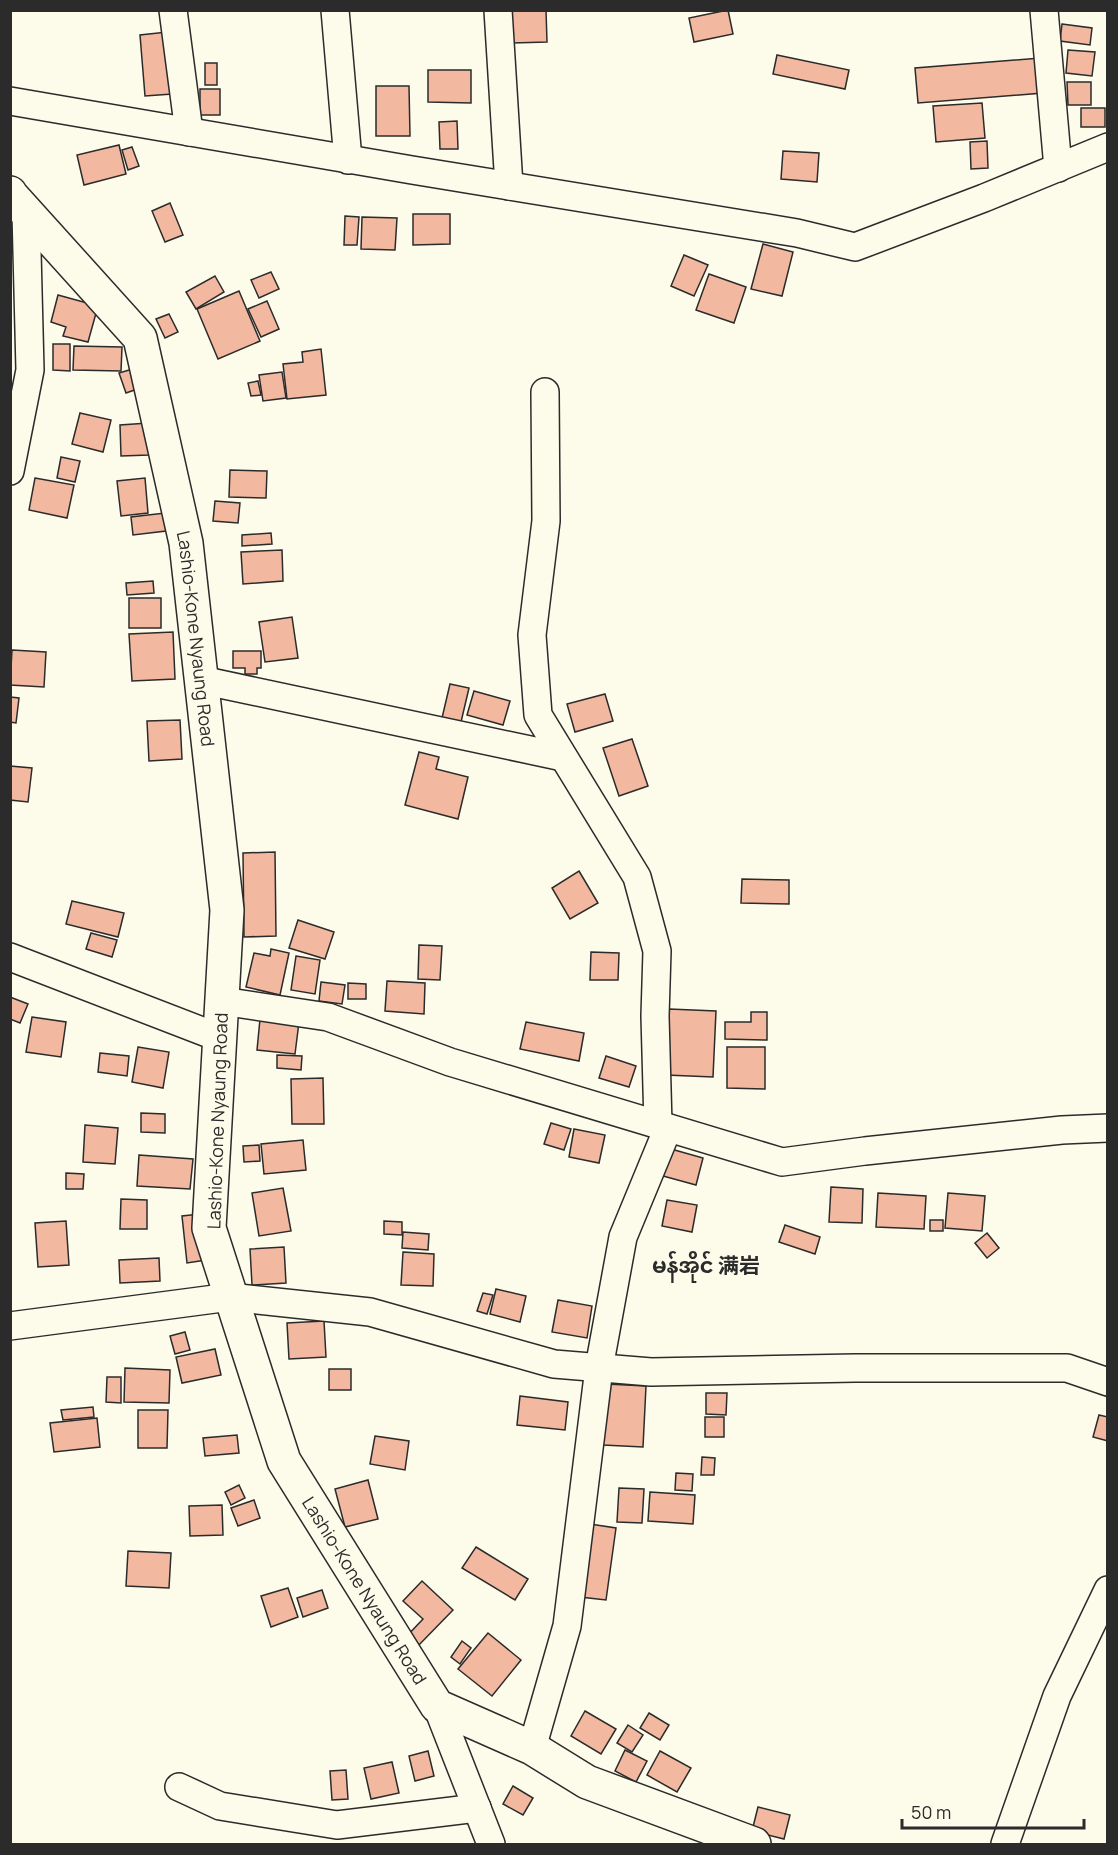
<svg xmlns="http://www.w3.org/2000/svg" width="1118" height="1855" viewBox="0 0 1118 1855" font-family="Manrope,'Noto Sans SC','Noto Sans Myanmar',sans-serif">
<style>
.building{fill:#f2b8a0;stroke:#2b2b2b;stroke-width:1.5}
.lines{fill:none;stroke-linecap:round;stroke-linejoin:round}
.minor-casing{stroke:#2b2b2b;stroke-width:30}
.major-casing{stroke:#2b2b2b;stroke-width:36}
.minor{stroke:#fdfbea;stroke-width:27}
.major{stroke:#fdfbea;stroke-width:33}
.labels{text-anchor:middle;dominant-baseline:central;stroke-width:4.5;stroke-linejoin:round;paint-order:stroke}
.street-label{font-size:18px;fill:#2b2b2b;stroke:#fdfbea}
.quarter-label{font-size:21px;font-weight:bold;fill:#2b2b2b;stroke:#fdfbea}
</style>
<rect width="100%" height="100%" fill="#fdfbea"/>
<!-- building -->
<g class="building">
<path d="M511,10h35l1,32 -35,1z"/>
<path d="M728,10l5,24 -39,8 -5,-24z"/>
<path d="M1062,24l30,4 -2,17 -30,-4z"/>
<path d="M167,32l5,62 -27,2 -5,-61z"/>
<path d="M1068,50l27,2 -3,24 -26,-3z"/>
<path d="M777,55l72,15 -4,19 -72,-15z"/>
<path d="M1040,58l3,35 -125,10 -3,-35z"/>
<rect x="205" y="63" width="12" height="22"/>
<path d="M428,70h43v33l-43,-1z"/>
<path d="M1067,82h24v23h-23z"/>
<path d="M376,86h33l1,50h-34z"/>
<rect x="200" y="89" width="20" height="26"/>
<path d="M982,103l3,35 -49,4 -3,-36z"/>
<rect x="1081" y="108" width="24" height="19"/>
<path d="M457,121l1,28h-18l-1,-27z"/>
<path d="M987,141l1,27 -17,1 -1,-27z"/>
<path d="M119,145l7,29 -42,11 -7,-30z"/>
<path d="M132,147l7,19 -11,4 -6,-20z"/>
<path d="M783,151l36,2 -2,29 -36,-3z"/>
<path d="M170,203l13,32 -18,7 -13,-31z"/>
<path d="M413,214h37v30l-37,1z"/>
<path d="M345,216l14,1 -2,28h-13z"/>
<path d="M362,217l35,1 -2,32 -34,-1z"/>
<path d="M763,244l30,8 -11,44 -31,-7z"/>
<path d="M684,255l24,10 -14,31 -23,-10z"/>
<path d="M271,272l8,17 -20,9 -8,-18z"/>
<path d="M709,274l37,13 -12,36 -38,-13z"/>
<path d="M215,276l9,16 -28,17 -10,-17z"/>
<path d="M239,291l21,50 -42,18 -21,-50z"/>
<path d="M58,295l40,11 -10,36 -25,-6 3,-9 -15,-5z"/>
<path d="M267,301l12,28 -18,8 -13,-28z"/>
<path d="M169,314l9,18 -13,6 -9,-19z"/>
<path d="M53,344h17v27l-17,-1z"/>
<path d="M74,346l48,1 -1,24 -48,-1z"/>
<path d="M321,349l5,46 -39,4 -4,-35 20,-2 -1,-10z"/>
<path d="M136,368l7,19 -17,6 -7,-20z"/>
<path d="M282,372l4,26 -23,3 -4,-26z"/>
<path d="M258,381l3,14 -10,1 -3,-13z"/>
<path d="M80,413l31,7 -8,32 -31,-8z"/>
<path d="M148,423l1,32 -28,1 -1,-31z"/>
<path d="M61,457l19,4 -5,21 -18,-4z"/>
<path d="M230,470l37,1 -1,27 -37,-1z"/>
<path d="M35,478l39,7 -7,33 -38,-8z"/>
<path d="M145,478l3,35 -27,3 -4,-35z"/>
<path d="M215,501l25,2 -2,20 -25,-2z"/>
<path d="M165,513l1,18 -33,4 -2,-18z"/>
<path d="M271,533l1,11 -30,2v-11z"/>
<path d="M282,550l1,31 -40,3 -2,-32z"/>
<path d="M153,581l1,12 -27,2 -1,-12z"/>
<rect x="129" y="598" width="32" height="30"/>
<path d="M292,617l6,41 -33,4 -6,-40z"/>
<path d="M173,632l2,47 -43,2 -3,-47z"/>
<path d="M12,650l34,2 -2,35 -34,-2z"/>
<path d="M233,651h28v17h-4v6h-12v-6h-12z"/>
<path d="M450,684l19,4 -8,34 -19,-4z"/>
<path d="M474,691l36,10 -7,24 -36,-10z"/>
<path d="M605,694l8,27 -38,11 -8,-28z"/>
<path d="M10,697l9,1 -3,25 -6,-1z"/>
<path d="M180,720l2,39 -33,2 -2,-40z"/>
<path d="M632,739l16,47 -29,10 -16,-48z"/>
<path d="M419,752l20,5 -3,12 32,8 -10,42 -53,-14z"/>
<path d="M10,766l22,2 -4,34 -18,-2z"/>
<path d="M275,852l1,84 -32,1 -1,-84z"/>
<path d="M579,871l19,32 -28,16 -18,-31z"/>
<path d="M742,879l47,1v24l-48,-1z"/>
<path d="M72,901l52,12 -6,24 -52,-13z"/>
<path d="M298,920l36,12 -9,27 -36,-11z"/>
<path d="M91,933l26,7 -5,17 -26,-8z"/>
<path d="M419,945l23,1 -2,34 -22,-1z"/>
<path d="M271,949l18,4 -9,42 -34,-8 8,-34 16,3z"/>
<path d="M591,952l28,1 -1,27h-28z"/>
<path d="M296,956l24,4 -5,34 -24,-4z"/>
<path d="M387,981l38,2 -1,31 -39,-3z"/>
<path d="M321,982l24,3 -3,19 -23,-3z"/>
<path d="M348,983l18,1v15h-18z"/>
<path d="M10,997l18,7 -8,19 -10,-4z"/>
<path d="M669,1009l47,2 -3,66 -47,-2z"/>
<path d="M751,1012h16v28l-42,-1v-17h26z"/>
<path d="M32,1017l34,5 -5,35 -35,-5z"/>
<path d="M260,1019l39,3 -4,32 -38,-4z"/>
<path d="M526,1022l58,11 -5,28 -59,-12z"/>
<path d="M138,1047l31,5 -6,36 -31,-6z"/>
<path d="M727,1047h38v42l-38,-1z"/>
<path d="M100,1053l29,3 -2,20 -29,-4z"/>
<path d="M277,1055l25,1 -1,14 -24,-2z"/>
<path d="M606,1056l30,10 -7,21 -30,-9z"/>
<path d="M323,1078l1,46h-32l-1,-45z"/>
<path d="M141,1113l24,1v19l-24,-1z"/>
<path d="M551,1123l20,6 -7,21 -20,-6z"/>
<path d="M85,1125l33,3 -3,36 -32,-2z"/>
<path d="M574,1129l31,6 -6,28 -30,-6z"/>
<path d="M303,1140l3,30 -42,4 -3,-30z"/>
<path d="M259,1145l1,16 -16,1 -1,-16z"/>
<path d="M671,1149l32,9 -7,27 -33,-9z"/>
<path d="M139,1155l54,4 -3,30 -53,-3z"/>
<path d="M66,1173l18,1 -1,15h-17z"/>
<path d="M831,1187l32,2 -1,34 -33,-1z"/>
<path d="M283,1188l8,43 -32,5 -7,-43z"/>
<path d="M878,1193l48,3 -2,33 -48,-2z"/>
<path d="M948,1193l37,3 -3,35 -37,-3z"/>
<path d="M121,1199l26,1v29h-27z"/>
<path d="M667,1200l30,5 -5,27 -30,-6z"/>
<path d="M200,1214l6,46 -19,3 -5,-47z"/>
<rect x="930" y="1220" width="13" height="11"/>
<path d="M66,1221l3,44 -31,2 -3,-44z"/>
<path d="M384,1221l18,1v13l-18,-1z"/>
<path d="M785,1225l35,12 -5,17 -36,-12z"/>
<path d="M403,1232l26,2 -1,16 -26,-2z"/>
<path d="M987,1233l12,15 -12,10 -12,-15z"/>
<path d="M284,1247l2,36 -34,2 -2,-36z"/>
<path d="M403,1252l31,2 -1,32 -32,-1z"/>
<path d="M159,1258l1,23 -40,2 -1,-23z"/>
<path d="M496,1289l30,7 -6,26 -30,-8z"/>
<path d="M483,1293l10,2 -6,19 -10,-3z"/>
<path d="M558,1300l34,6 -5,32 -35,-6z"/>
<path d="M324,1321l2,36 -37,2 -2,-36z"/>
<path d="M185,1332l5,18 -15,4 -5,-18z"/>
<path d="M215,1349l6,26 -39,8 -6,-26z"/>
<path d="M125,1368l45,2 -1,33 -45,-1z"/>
<rect x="329" y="1369" width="22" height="21"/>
<path d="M107,1377h14v26l-15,-1z"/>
<path d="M606,1384l40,2 -3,61 -40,-2z"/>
<path d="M706,1393h21l-1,22 -20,-1z"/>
<path d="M520,1396l48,6 -3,28 -48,-5z"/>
<path d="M93,1407l1,10 -31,3 -2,-10z"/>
<path d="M138,1410h30l-1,38h-29z"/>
<path d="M1099,1415l9,2v24l-15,-4z"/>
<rect x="705" y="1417" width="19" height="20"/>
<path d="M97,1418l3,29 -46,5 -4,-29z"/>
<path d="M237,1435l2,18 -34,3 -2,-18z"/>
<path d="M375,1436l34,5 -4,29 -35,-6z"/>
<path d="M702,1457l13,1 -1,17h-13z"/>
<path d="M676,1473l17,1 -1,17 -17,-1z"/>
<path d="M368,1480l10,39 -33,8 -10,-38z"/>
<path d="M239,1485l6,13 -14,7 -6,-13z"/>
<path d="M619,1488l25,1 -2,34 -25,-1z"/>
<path d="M650,1492l45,3 -2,29 -45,-3z"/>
<path d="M254,1500l6,18 -22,8 -7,-18z"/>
<path d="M222,1505l1,30 -33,1 -1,-30z"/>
<path d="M590,1524l26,4 -10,72 -26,-3z"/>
<path d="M476,1547l52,32 -13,21 -53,-32z"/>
<path d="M128,1551l43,2 -2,35 -43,-2z"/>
<path d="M422,1581l31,29 -37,38 -11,-10 18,-19 -20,-18z"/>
<path d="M288,1588l10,29 -27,10 -10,-31z"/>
<path d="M322,1590l6,18 -25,9 -6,-19z"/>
<path d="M488,1633l33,27 -29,36 -34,-27z"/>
<path d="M462,1641l9,7 -11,16 -9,-7z"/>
<path d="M585,1711l31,18 -15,25 -30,-18z"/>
<path d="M649,1713l20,12 -9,15 -20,-12z"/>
<path d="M628,1725l15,10 -11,17 -15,-9z"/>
<path d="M625,1750l22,11 -11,21 -21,-11z"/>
<path d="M428,1751l6,25 -19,5 -6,-25z"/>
<path d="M660,1751l31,17 -14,24 -30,-17z"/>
<path d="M392,1762l7,31 -28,6 -7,-31z"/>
<path d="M346,1770l2,29 -16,1 -2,-29z"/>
<path d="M513,1786l20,12 -10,17 -20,-11z"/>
<path d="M758,1807l32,8 -6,24 -32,-8z"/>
</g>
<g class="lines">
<defs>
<g id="minor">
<path d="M173,10l16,122"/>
<path d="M335,10l13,150"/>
<path d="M498,10l11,176"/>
<path d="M1044,10l14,158"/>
<path d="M10,101l402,69 385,63 58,14 129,-49 124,-51"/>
<path d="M545,392l1,129 -14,114 6,80 99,162 20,74 -2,65 3,109"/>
<path d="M10,471l20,-101 -4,-158"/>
<path d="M201,680l362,77"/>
<path d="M10,957l210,81"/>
<path d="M222,1001l106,16 122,45 332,100 83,-11 197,-21 46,-2"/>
<path d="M10,1326l220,-29 140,15 184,52 97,8 204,-4h212l41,14"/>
<path d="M437,1706l54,138"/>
<path d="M532,1748l35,-122 32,-258 24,-131 45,-109"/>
<path d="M179,1787l41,19 117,19 140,-17"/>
<path d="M1005,1844l52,-148 51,-106"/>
</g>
<g id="major">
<path id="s1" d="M10,193l1,2 129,143 46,205 41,367 -18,318 75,233 153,245 95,42 55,34 167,62"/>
</g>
</defs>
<!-- minor casing -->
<use href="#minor" class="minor-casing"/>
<!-- major casing -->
<use href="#major" class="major-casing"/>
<!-- minor -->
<use href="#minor" class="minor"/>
<!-- major -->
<use href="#major" class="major"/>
</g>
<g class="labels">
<!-- street labels -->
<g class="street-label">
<text stroke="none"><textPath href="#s1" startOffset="501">Lashio-Kone Nyaung Road</textPath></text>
<text transform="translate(217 1121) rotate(-88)">Lashio-Kone Nyaung Road</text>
<text stroke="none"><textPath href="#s1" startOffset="1490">Lashio-Kone Nyaung Road</textPath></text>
</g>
<!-- quarter labels -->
<g class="quarter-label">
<text x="706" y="1265">မန်အိုင် 满岩</text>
</g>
</g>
<!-- border -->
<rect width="1118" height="1855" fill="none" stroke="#2b2b2b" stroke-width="24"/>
<!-- scale -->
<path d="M902 1819v9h182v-9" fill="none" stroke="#2b2b2b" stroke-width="3"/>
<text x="911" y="1819" font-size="18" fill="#2b2b2b" stroke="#fdfbea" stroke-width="4.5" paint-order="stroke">50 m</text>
</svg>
